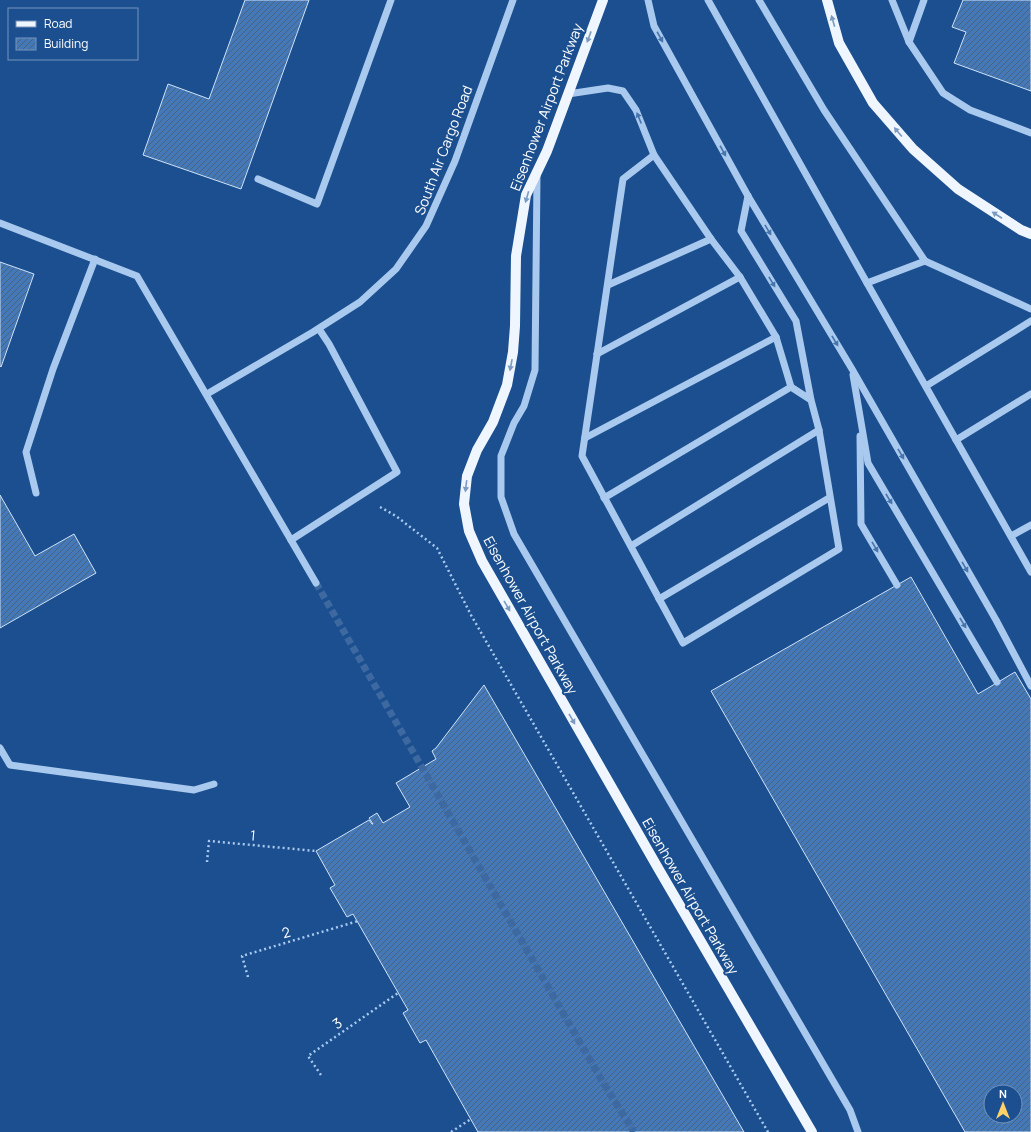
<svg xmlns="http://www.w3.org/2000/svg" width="1031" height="1132" viewBox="0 0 1031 1132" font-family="Manrope,sans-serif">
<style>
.building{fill:url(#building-hatch);stroke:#cfe3fa;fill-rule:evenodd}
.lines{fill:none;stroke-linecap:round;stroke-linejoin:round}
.minor-tunnel{stroke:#3d69a0;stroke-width:7;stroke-dasharray:7 3.5;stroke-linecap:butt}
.path{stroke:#a9c9ee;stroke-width:2.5;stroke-dasharray:2 3;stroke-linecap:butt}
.minor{stroke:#a9c9ee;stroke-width:7}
.major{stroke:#f0f6ff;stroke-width:10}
.oneway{fill:#7b9ac1}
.oneway2{fill:#4674ac}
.labels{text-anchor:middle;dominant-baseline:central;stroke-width:4;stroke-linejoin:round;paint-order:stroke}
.street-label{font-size:14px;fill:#fff;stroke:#1b4f8f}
</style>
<defs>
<pattern id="building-hatch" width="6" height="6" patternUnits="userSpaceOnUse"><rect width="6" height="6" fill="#4478b7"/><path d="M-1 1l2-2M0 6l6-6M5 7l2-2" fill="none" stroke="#486282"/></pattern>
</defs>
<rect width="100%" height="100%" fill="#1b4f8f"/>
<!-- building -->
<g class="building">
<path d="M245,0h64l-68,189 -98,-34 25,-71 41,15z"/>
<path d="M963,0h68v91l-77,-28 12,-31 -14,-5z"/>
<path d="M0,262l34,12 -33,93 -1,-1z"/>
<path d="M0,495l35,61 39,-22 22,39 -96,55z"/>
<path d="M911,577l67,117 37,-22 16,27v433h-66l-254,-441zM991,1092h24v24h-24z"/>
<path d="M484,685l260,447h-266l-52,-92 -6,3 -17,-30 5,-3 -55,-96 -6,3 -17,-29 5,-3 -19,-34 53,-31 3,4h1l-4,-6 8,-5 6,10 27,-16 -14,-24 40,-24 -4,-8 4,-3z"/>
</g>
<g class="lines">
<!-- minor-tunnel -->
<path class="minor-tunnel" d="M316,583l285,496 33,53"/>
<!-- path -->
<g class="path">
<path d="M380,507l16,9 41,32 34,67 297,517"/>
<path d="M207,862l2,-21 107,10"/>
<path d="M248,977l-6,-21 116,-35"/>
<path d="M321,1075l-13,-19 90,-63"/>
<path d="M451,1132l20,-13"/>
</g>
<!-- minor -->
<g class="minor">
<path d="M648,0l6,26 94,170 104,173 144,251 35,66"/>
<path d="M708,0l159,283"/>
<path d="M759,0l65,110 101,151"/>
<path d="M892,0l17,42 34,51 27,17 61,23"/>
<path d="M909,42l15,-42"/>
<path d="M568,94l40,-6 15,3 13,19 18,45"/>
<path d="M537,176l-2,194 -11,36 -10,17 -13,33v41l13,37 336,576 8,22"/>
<path d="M258,179l59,25 74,-204"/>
<path d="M748,196l-7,35 55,90 15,79 8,30 20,119 -156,94 -101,-187 41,-277 31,-24 57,84 29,38 36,60 15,50 20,13"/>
<path d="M0,223l137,53 179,307"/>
<path d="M608,285l103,-46"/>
<path d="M1031,309l-106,-48 -58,22 164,289"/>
<path d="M597,354l143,-77"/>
<path d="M853,375l15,88 129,219"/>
<path d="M926,386l105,-65"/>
<path d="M207,394l106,-62 47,-30 36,-33 30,-43 29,-65 58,-161"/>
<path d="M860,436l1,88 36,61"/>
<path d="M585,438l191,-101"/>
<path d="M956,440l75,-46"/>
<path d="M36,493l-10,-41 27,-83 42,-110"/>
<path d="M604,498l187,-111"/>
<path d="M1011,536l20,-11"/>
<path d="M291,540l106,-68 -68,-128 -10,-15"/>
<path d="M631,546l188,-116"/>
<path d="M659,599l170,-101"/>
<path d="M0,748l10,17 184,25 20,-6"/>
</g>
<!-- major -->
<g class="major">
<path d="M603,0l-56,151 -21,44 -10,61 -1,70 -2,26 -6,33 -14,37 -16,28 -10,26 -3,28 5,27 13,30 176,307 154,264"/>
<path d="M827,0l12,43 34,60 40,46 45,40 63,41 10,4"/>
</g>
</g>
<!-- one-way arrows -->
<defs><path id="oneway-solid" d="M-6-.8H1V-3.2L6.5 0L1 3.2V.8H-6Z"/></defs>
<g class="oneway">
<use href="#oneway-solid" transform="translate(833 21) rotate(-106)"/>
<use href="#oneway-solid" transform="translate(589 37) rotate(110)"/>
<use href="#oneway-solid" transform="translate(898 132) rotate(-130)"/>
<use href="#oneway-solid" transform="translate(527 197) rotate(106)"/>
<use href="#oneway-solid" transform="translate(997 215) rotate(-147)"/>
<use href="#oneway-solid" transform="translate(511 365) rotate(101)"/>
<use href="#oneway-solid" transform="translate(466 486) rotate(97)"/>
<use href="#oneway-solid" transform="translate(507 606) rotate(60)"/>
<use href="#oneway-solid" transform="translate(572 719) rotate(60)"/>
</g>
<g class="oneway2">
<use href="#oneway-solid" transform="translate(660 37) rotate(61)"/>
<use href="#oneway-solid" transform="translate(639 118) rotate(-112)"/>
<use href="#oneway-solid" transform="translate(723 151) rotate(61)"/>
<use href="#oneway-solid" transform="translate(768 230) rotate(59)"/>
<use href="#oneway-solid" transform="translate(772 282) rotate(59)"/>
<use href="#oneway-solid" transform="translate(835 341) rotate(59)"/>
<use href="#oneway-solid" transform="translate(901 454) rotate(60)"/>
<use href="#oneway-solid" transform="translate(889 499) rotate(59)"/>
<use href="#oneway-solid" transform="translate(875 547) rotate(60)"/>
<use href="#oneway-solid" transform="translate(965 567) rotate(60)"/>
<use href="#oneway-solid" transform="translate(963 623) rotate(59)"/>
</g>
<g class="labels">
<!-- street labels -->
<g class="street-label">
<text transform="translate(546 107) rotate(-69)">Eisenhower Airport Parkway</text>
<text transform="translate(443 150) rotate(-69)">South Air Cargo Road</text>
<text transform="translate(531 615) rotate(61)">Eisenhower Airport Parkway</text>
<text transform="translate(253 835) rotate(5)">1</text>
<text transform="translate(691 896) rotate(60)">Eisenhower Airport Parkway</text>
<text transform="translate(286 932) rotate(-17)">2</text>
<text transform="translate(337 1023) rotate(-35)">3</text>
</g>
</g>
<!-- legend -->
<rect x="8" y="8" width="130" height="52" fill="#1b4f8f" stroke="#7695bc"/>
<rect x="16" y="21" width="20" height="6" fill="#f0f6ff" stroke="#7695bc"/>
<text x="44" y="28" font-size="12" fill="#ffffff">Road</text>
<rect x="16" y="38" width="20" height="12" fill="url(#building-hatch)" stroke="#7695bc"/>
<text x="44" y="48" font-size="12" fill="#ffffff">Building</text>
<!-- north arrow -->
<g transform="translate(1003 1104)"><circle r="19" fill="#1b4f8f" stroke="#7695bc"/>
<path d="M0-3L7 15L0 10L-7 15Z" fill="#ffd166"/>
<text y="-6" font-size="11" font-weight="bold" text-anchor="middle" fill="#ffffff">N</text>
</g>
</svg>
